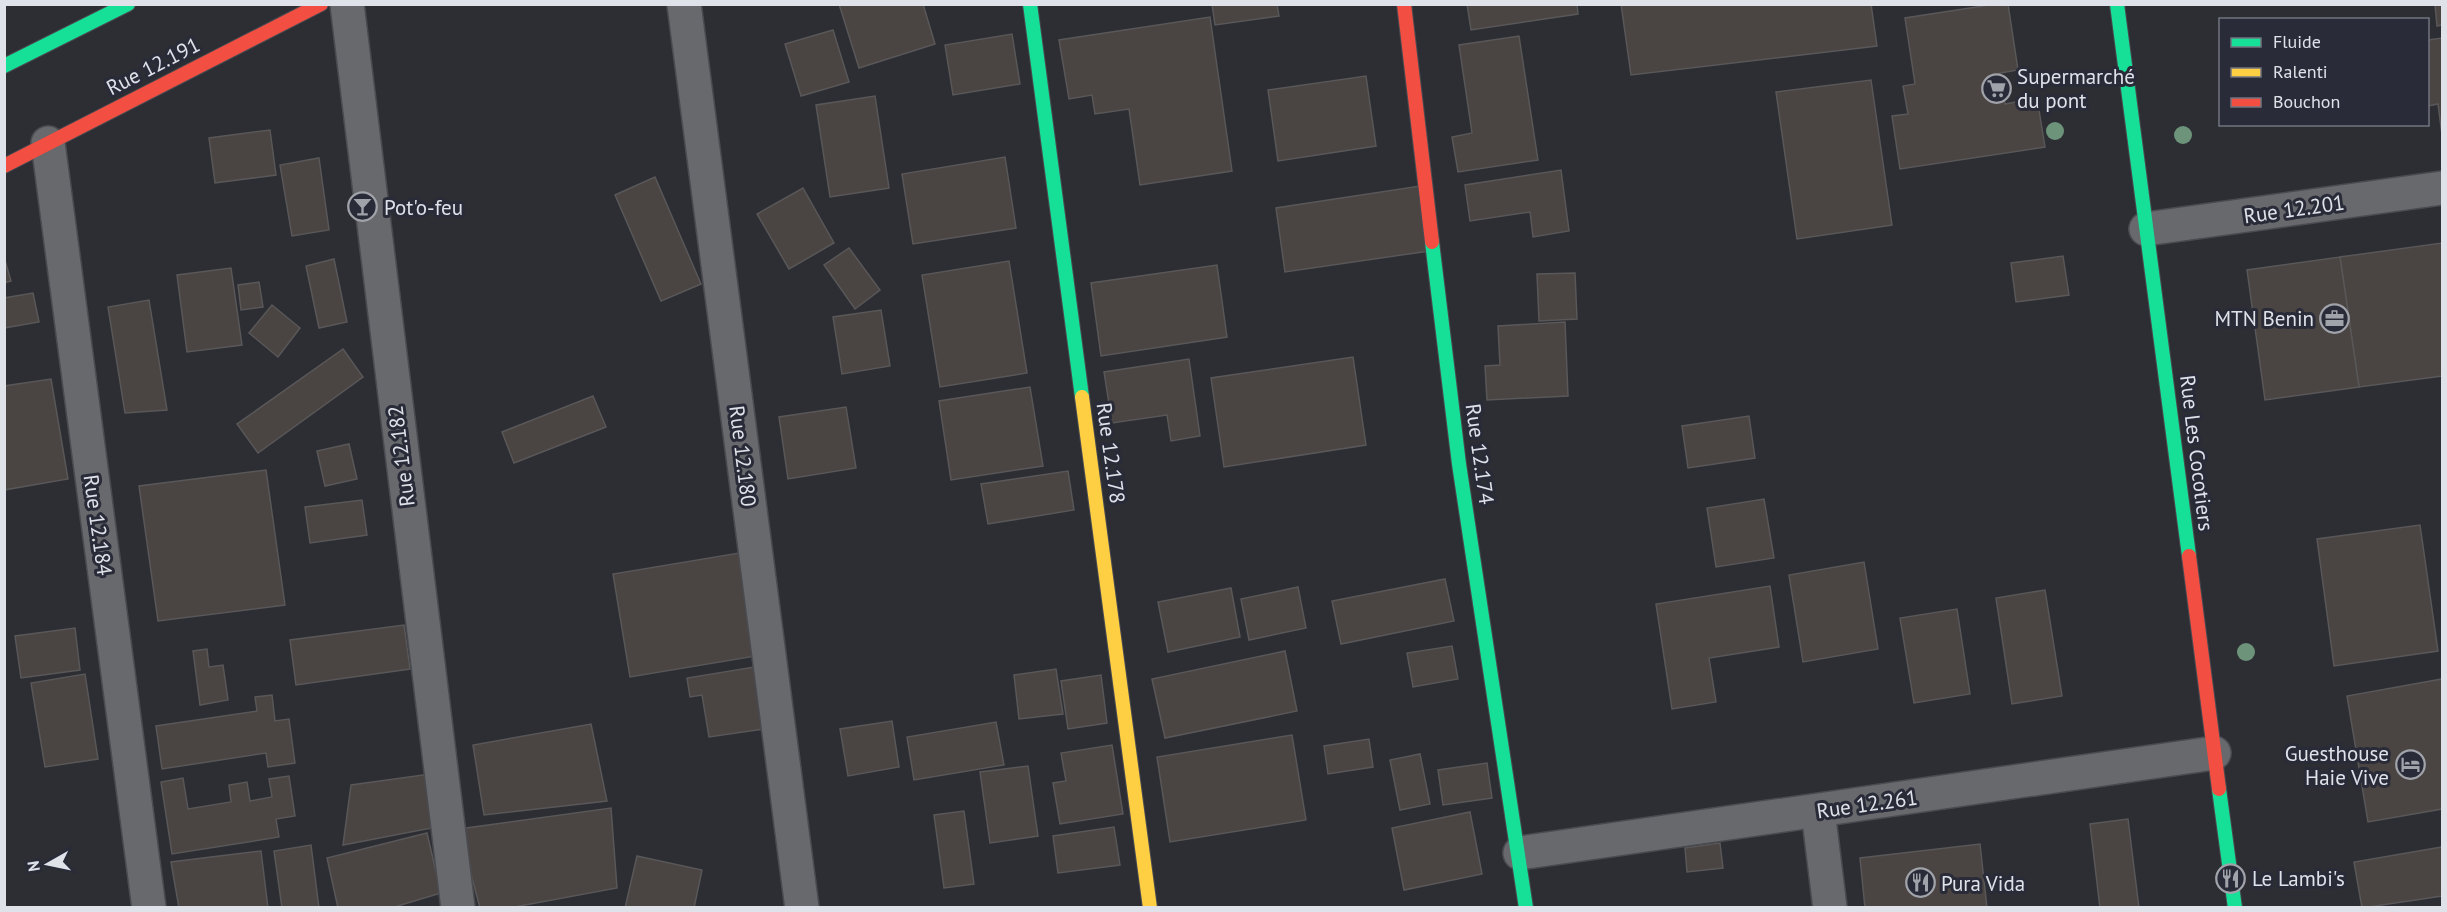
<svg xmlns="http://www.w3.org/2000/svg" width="2447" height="912" viewBox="0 0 2447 912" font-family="'PT Sans',sans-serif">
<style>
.building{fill:#4a4543;stroke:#595758;stroke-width:1.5}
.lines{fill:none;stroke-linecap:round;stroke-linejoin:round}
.street-casing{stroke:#4a4b51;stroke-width:36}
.fast-casing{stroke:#4a4b51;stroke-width:16}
.slow-casing{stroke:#4a4b51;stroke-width:16}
.jam-casing{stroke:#4a4b51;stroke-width:16}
.street{stroke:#68696d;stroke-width:33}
.fast{stroke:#16e098;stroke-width:14}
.slow{stroke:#ffcf43;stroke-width:14}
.jam{stroke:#f24e42;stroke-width:14}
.tree{fill:#6d937a}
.labels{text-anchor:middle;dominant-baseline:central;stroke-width:6;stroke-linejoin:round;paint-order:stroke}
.street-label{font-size:21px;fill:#e0e2ea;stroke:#292b38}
.poi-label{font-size:21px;fill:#e0e2ea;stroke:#292b38;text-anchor:start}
</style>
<rect width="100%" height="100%" fill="#2c2e34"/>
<!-- building -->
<g class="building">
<path d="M839,4h84l12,40 -76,24z"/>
<path d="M1212,4h65l2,12 -64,9z"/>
<path d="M1467,4h110l1,10 -107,16z"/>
<path d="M1621,4h250l6,42 -246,29z"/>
<path d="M1996,4h12l10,66 -18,3 5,31 32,-6 8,49 -145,22 -8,-53 16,-2 -5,-28 12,-2 -10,-66z"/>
<path d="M2435,4h7v21l-5,1z"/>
<path d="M1210,17l22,154 -92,14 -11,-76 -34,5 -3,-19 -23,4 -10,-59z"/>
<path d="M833,30l16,52 -48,14 -16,-52z"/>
<path d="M1012,34l8,50 -67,11 -8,-50z"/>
<path d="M1519,36l19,124 -80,12 -6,-35 20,-4 -13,-88z"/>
<path d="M2442,38v97l-4,-31 -10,2v-66z"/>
<path d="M1366,76l10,70 -98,15 -10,-71z"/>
<path d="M1871,80l21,145 -95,14 -21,-147z"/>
<path d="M875,96l14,92 -59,9 -14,-92z"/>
<path d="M270,130l6,45 -61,8 -6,-45z"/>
<path d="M1005,157l11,71 -103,16 -11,-70z"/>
<path d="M319,158l10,72 -37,6 -12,-71z"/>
<path d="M1561,170l8,61 -36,6 -3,-25 -60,9 -5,-36z"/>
<path d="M655,177l46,107 -40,17 -46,-106z"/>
<path d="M1420,186l9,65 -144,21 -9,-64z"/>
<path d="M803,188l31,55 -45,26 -32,-55z"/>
<path d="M2442,243v133l-83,11 -19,-130z"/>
<path d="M849,248l31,42 -25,19 -31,-44z"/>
<path d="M2063,256l6,39 -53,7 -5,-39z"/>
<path d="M4,257l7,24 -7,2z"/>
<path d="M2340,257l19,130 -94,13 -18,-130z"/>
<path d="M334,259l13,63 -28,6 -13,-62z"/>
<path d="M1009,261l18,112 -87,14 -18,-112z"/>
<path d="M1217,265l10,72 -126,19 -10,-73z"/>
<path d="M231,268l11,77 -55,7 -10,-77z"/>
<path d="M1575,273l2,46 -38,2 -2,-47z"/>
<path d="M259,282l4,25 -22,3 -3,-25z"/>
<path d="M33,293l6,29 -35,6v-30z"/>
<path d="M149,300l18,110 -42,3 -17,-106z"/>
<path d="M272,305l28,23 -22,29 -29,-24z"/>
<path d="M881,310l9,56 -48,8 -9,-57z"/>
<path d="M1565,322l3,74 -81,4 -2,-34 15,-1 -2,-39z"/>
<path d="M343,349l20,28 -105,76 -21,-29z"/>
<path d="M1353,357l13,88 -142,22 -13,-89z"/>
<path d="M1189,359l11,77 -29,5 -4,-26 -55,8 -8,-51z"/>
<path d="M51,379l17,100 -64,11v-104z"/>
<path d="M1030,387l13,79 -92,14 -12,-79z"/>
<path d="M593,396l13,31 -92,36 -12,-31z"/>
<path d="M846,407l10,61 -68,11 -9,-62z"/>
<path d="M1749,416l6,42 -67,10 -6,-42z"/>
<path d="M349,444l8,35 -32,7 -8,-35z"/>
<path d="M266,470l19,135 -127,16 -19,-135z"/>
<path d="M1068,471l6,39 -86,14 -7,-40z"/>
<path d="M1764,499l10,59 -58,9 -9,-59z"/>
<path d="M362,500l5,35 -57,8 -5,-36z"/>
<path d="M2420,525l18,126 -104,15 -17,-127z"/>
<path d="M739,553l17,103 -126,21 -17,-103z"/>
<path d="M1864,562l14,87 -75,13 -14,-87z"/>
<path d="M1445,579l9,42 -113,23 -9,-43z"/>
<path d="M1770,586l9,61 -70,11 7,44 -44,7 -16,-105z"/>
<path d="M1298,587l8,41 -57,12 -8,-41z"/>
<path d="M1231,588l9,49 -72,15 -10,-50z"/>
<path d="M2045,590l17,106 -50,8 -16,-106z"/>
<path d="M1957,609l13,85 -56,9 -14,-85z"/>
<path d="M404,625l6,44 -114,16 -6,-45z"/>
<path d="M75,628l5,42 -59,8 -6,-42z"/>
<path d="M1452,646l6,33 -45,8 -6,-34z"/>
<path d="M207,649l2,18 14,-2 5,35 -28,5 -7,-54z"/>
<path d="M1285,651l12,60 -132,27 -13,-59z"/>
<path d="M754,667l10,62 -55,8 -7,-42 -12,2 -3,-19z"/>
<path d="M1056,669l7,45 -44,5 -5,-44z"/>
<path d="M85,674l13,85 -53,8 -14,-84z"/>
<path d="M1101,675l6,48 -39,6 -7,-48z"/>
<path d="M2442,679v130l-74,13 -21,-126z"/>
<path d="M272,695l3,26 14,-2 6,44 -27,4 -2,-14 -104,16 -6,-43 101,-15 -2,-14z"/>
<path d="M892,721l7,46 -51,9 -8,-47z"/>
<path d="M996,722l8,43 -90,15 -7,-43z"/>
<path d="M591,724l16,77 -123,14 -11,-70z"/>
<path d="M1292,735l14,85 -136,22 -13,-85z"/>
<path d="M1369,739l4,28 -45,7 -4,-28z"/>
<path d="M1112,745l11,69 -63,10 -7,-41 13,-2 -5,-28z"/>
<path d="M1420,754l10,50 -30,6 -10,-50z"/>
<path d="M1487,763l5,35 -49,7 -5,-35z"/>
<path d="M1028,766l10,70 -48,7 -10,-71z"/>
<path d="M430,774l7,53 -94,18 8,-60z"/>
<path d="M289,776l6,40 -19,3 3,18 -107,17 -11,-72 22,-4 5,31 43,-7 -2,-17 18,-3 3,19 22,-4 -3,-18z"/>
<path d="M611,808l6,80 -108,20h-29l-21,-79z"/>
<path d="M964,811l10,73 -30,4 -10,-73z"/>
<path d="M1470,812l12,62 -78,16 -12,-62z"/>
<path d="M2128,819l11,89h-39l-10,-84z"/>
<path d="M1114,827l6,38 -62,8 -5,-37z"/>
<path d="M427,833l14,60 -50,15h-53l-11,-50z"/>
<path d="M1720,843l3,25 -36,4 -2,-24z"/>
<path d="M1980,844l7,64h-122l-5,-50z"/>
<path d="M311,845l8,63h-37l-8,-57z"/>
<path d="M2442,847v49l-80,12 -8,-46z"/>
<path d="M261,851l7,57h-89l-8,-46z"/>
<path d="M637,856l65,14 -8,38h-69z"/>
</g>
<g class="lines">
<defs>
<g id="street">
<path d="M347,4l111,904"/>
<path d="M684,4l118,904"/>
<path d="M48,143l101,765"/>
<path d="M2146,229l296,-41"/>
<path d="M1818,811l12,97"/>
<path d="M1520,853l694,-100"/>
</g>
<g id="fast">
<path d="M1030,4l52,393"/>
<path d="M2117,4l72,552"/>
<path d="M4,66l124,-62"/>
<path d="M1432,242l27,222 67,444"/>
<path d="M2219,789l16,119"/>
</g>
<path id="slow" d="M1082,397l68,511"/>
<g id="jam">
<path d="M1404,4l28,238"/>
<path d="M4,166l317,-162"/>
<path d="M2189,556l30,233"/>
</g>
</defs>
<!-- street casing -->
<use href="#street" class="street-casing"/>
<!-- fast casing -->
<use href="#fast" class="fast-casing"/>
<!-- slow casing -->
<use href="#slow" class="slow-casing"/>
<!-- jam casing -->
<use href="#jam" class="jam-casing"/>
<!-- street -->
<use href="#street" class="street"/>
<!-- fast -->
<use href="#fast" class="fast"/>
<!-- slow -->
<use href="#slow" class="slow"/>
<!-- jam -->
<use href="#jam" class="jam"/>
</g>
<!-- trees -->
<g class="tree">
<circle cx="2055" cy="131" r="9"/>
<circle cx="2183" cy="135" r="9"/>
<circle cx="2246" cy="652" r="9"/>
</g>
<!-- icons -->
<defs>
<symbol id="supermarket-ring" viewBox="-11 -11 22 22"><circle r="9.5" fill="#292b38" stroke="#a1a3aa" stroke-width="1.5"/><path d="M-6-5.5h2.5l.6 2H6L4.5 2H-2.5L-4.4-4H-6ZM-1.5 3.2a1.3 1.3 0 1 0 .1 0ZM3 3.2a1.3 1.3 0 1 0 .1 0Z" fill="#a1a3aa"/></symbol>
<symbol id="bar-ring" viewBox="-11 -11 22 22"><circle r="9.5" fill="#292b38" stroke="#a1a3aa" stroke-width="1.5"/><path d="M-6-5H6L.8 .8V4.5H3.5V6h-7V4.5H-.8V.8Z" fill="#a1a3aa"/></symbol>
<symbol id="office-ring" viewBox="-11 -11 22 22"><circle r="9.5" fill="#292b38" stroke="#a1a3aa" stroke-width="1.5"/><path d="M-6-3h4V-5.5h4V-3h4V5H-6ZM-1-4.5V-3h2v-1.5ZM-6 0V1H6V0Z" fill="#a1a3aa"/></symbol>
<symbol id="hotel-ring" viewBox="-11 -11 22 22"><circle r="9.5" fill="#292b38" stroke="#a1a3aa" stroke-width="1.5"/><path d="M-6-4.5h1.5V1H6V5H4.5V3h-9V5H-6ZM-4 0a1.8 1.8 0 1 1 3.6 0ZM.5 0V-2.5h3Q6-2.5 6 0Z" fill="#a1a3aa"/></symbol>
<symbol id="restaurant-ring" viewBox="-11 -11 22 22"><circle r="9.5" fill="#292b38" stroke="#a1a3aa" stroke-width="1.5"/><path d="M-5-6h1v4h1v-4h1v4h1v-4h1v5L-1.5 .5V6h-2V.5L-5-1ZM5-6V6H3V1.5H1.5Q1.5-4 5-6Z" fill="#a1a3aa"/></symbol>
</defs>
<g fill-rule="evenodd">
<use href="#supermarket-ring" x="1980" y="72" width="33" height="33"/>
<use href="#bar-ring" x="346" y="190" width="33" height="33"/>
<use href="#office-ring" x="2318" y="302" width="33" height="33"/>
<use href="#hotel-ring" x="2394" y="748" width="33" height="33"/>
<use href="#restaurant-ring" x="2214" y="862" width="33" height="33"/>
<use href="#restaurant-ring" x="1904" y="866" width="33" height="33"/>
</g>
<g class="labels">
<!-- street labels -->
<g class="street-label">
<text transform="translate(153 66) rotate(-27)">Rue 12.191</text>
<text transform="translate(2294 209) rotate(-8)">Rue 12.201</text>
<text transform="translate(1111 453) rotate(82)">Rue 12.178</text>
<text transform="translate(2197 453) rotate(83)">Rue Les Cocotiers</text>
<text transform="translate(1480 454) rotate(82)">Rue 12.174</text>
<text transform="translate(401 456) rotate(-97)">Rue 12.182</text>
<text transform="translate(743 456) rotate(83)">Rue 12.180</text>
<text transform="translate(98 525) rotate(82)">Rue 12.184</text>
<text transform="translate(1867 804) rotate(-8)">Rue 12.261</text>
</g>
<!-- poi labels -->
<g class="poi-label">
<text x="2017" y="76">Supermarché<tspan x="2017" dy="24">du pont</tspan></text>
<text x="384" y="207">Pot'o-feu</text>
<text x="2314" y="318" text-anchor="end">MTN Benin</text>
<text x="2389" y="753" text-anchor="end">Guesthouse<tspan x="2389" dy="24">Haie Vive</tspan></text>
<text x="2252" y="878">Le Lambi's</text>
<text x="1941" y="883">Pura Vida</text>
</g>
</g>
<!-- border -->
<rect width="2447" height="912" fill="none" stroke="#e0e2ea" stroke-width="12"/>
<!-- legend -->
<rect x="2219" y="18" width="210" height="108" fill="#292b38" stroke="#72747f" stroke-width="1.5"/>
<rect x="2231" y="38" width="30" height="9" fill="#16e098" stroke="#72747f" stroke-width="1.5"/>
<text x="2273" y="48" font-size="18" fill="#e0e2ea">Fluide</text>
<rect x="2231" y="68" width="30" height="9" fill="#ffcf43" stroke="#72747f" stroke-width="1.5"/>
<text x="2273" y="78" font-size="18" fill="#e0e2ea">Ralenti</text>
<rect x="2231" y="98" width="30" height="9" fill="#f24e42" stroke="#72747f" stroke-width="1.5"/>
<text x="2273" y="108" font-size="18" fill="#e0e2ea">Bouchon</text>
<!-- north arrow -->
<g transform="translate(48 864) rotate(261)" stroke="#292b38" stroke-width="4.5" paint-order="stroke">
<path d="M0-4.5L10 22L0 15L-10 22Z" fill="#e0e2ea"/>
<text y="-9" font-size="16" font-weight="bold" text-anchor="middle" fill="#e0e2ea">N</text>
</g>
</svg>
